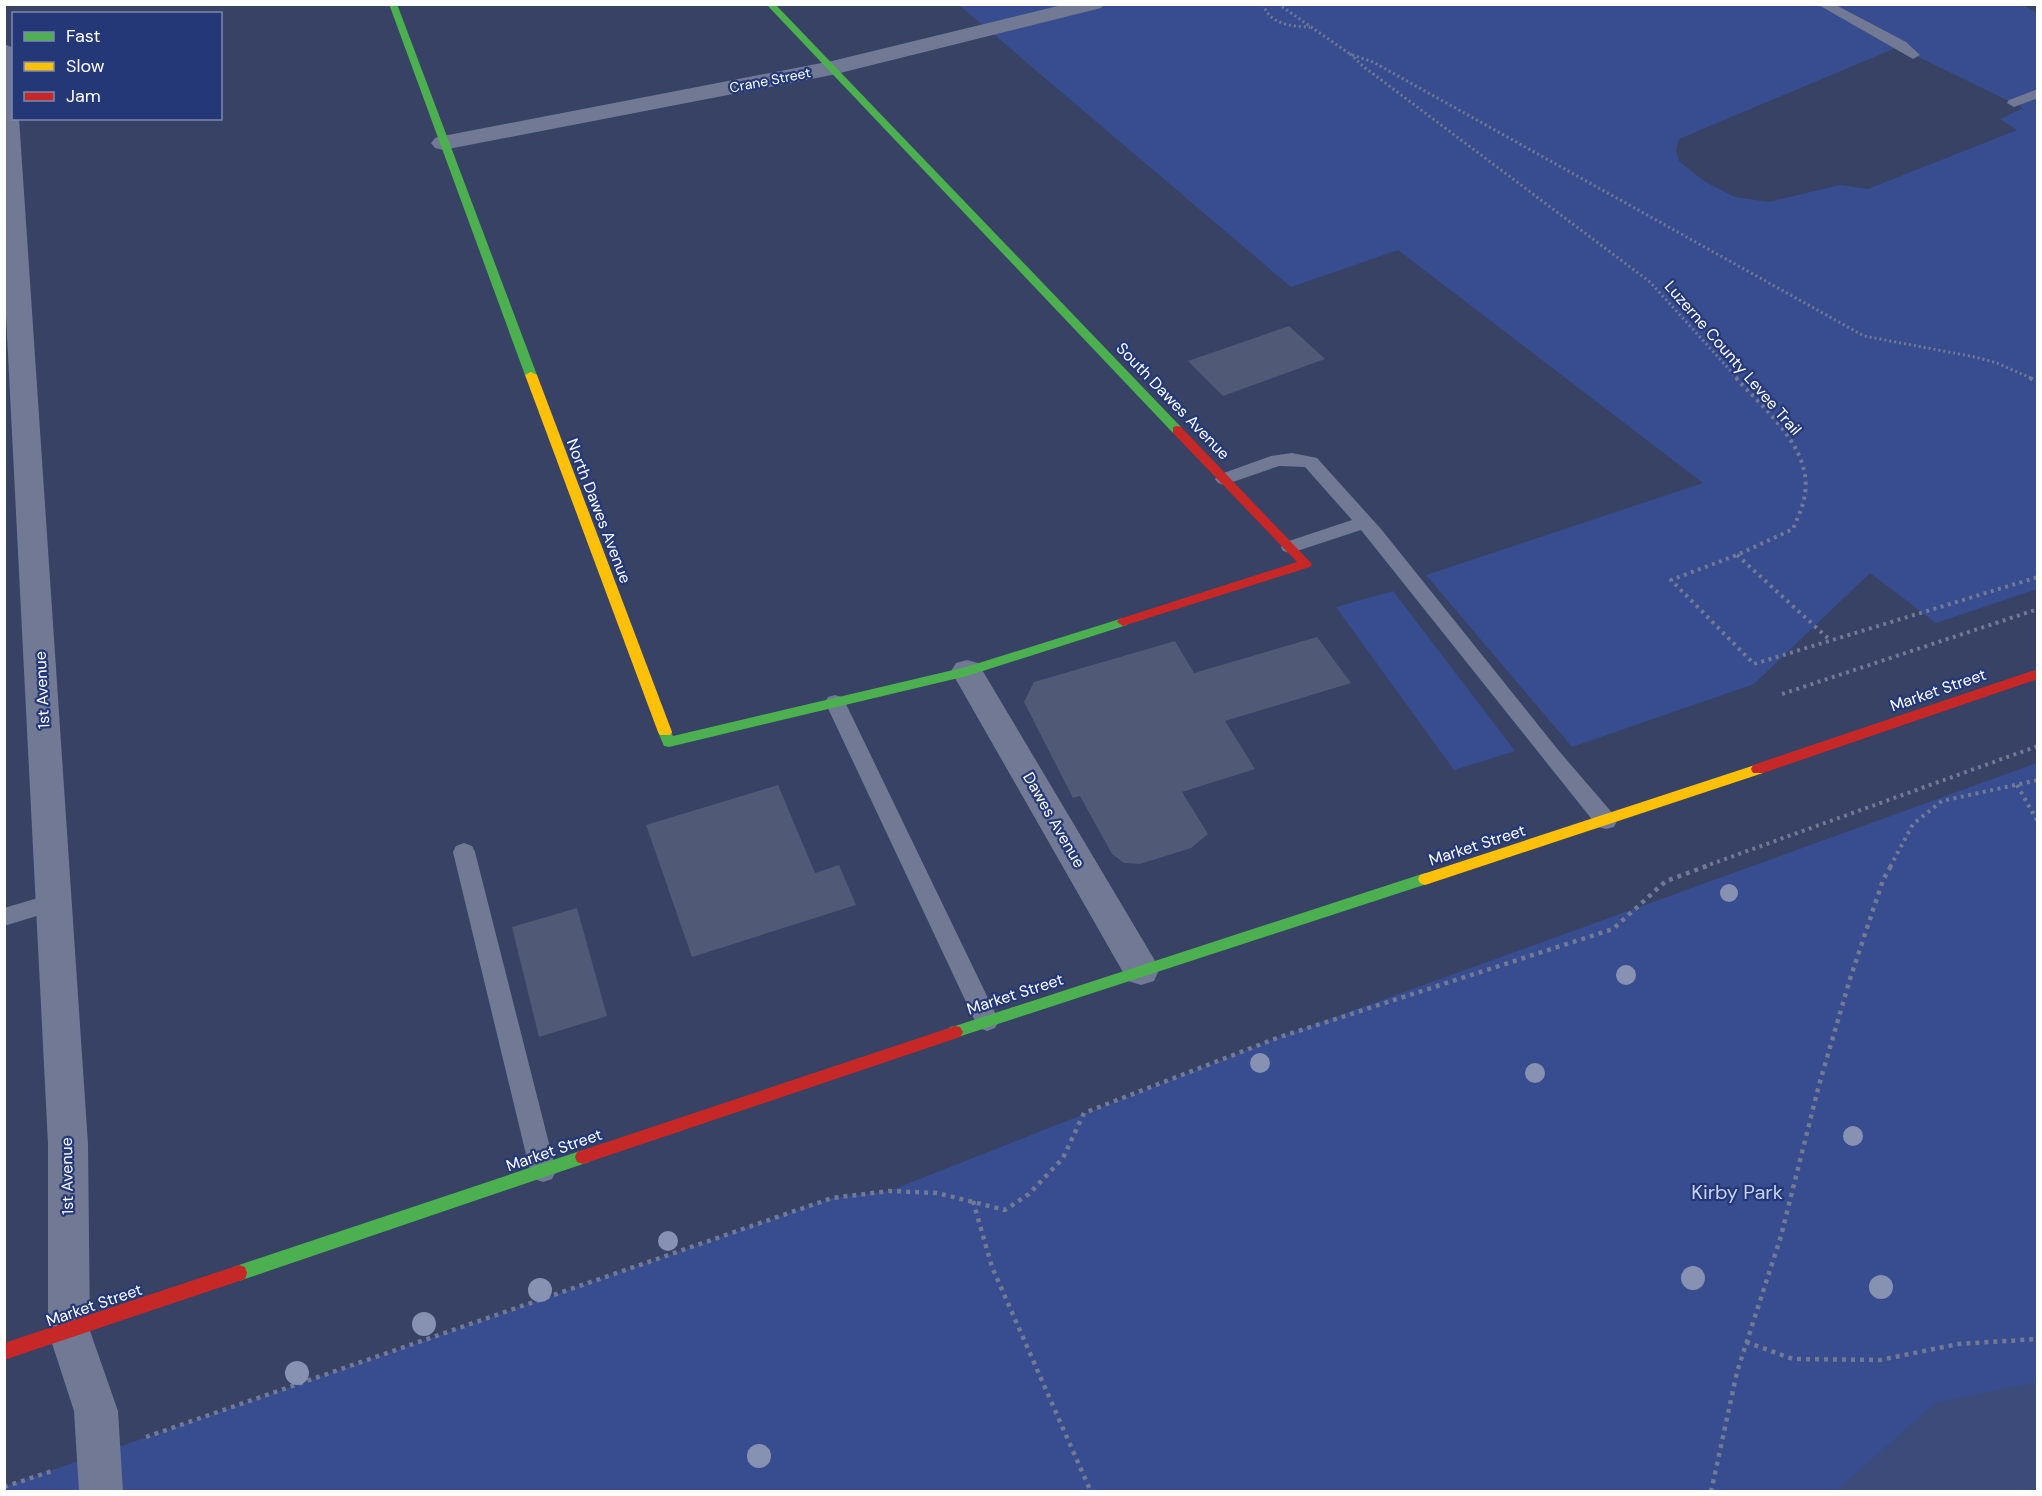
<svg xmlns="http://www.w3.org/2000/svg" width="2042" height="1496" viewBox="0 0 2042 1496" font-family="'DM Sans',sans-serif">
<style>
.green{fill:#374d8f;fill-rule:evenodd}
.water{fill:#3c4b7a}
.building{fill:#505976}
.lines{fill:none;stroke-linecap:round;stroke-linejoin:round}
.path-far2{stroke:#717994;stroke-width:3;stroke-dasharray:2 3;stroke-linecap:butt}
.path-far1{stroke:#717994;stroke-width:4;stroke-dasharray:3 4.5;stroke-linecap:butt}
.path{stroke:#717994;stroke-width:4.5;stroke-dasharray:4 5;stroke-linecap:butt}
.lane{fill:#717994;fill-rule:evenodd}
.street{fill:#717994;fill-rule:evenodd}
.fast{fill:#4caf50;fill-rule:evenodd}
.slow{fill:#ffc107;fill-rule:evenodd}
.jam{fill:#c62828;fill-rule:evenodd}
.tree{fill:#8792b3}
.labels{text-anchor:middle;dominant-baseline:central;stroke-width:4.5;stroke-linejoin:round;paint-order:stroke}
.far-street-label{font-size:14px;fill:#fff;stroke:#243878}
.street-label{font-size:16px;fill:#fff;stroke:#243878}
.near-park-label{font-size:20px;fill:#c8d3f3;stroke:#243878}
</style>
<rect width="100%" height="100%" fill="#374265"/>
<!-- green -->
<g class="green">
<path d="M2021,4l16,9v576l-101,34 -66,-50 -116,111 -182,63 -146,-172 277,-92 -305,-233 -107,37 -332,-282zM1898,47l125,61 -23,11 17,11 -149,59 -28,-4 -72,17 -33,-5 -31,-16 -25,-20 -3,-11 3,-11z"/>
<path d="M1393,591l122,160 -61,19 -118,-163z"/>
<path d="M2037,763v728l-2032,1 -1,-5 828,-289 57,-7 388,-153z"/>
</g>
<!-- water -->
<path class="water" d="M2037,1382v109h-201l99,-88z"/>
<!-- building -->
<g class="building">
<path d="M1289,326l36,33 -102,37 -35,-35z"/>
<path d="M1317,637l34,46 -126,38 30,48 -73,23 26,42 -17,14 -51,16 -16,-1 -12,-9 -32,-58 -7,2 -49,-96 10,-20 141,-41 19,32z"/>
<path d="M778,785l37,88 24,-8 17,40 -164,52 -46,-132z"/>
<path d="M577,908l30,108 -68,21 -27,-110z"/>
</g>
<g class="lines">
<!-- path-far2 -->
<g class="path-far2">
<path d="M1263,4c7,21 28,22 47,23"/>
<path d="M1278,4l72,50 23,8 491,274 111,21 22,6 36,16"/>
<path d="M1350,54l14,13 286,215 88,97"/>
</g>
<!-- path-far1 -->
<g class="path-far1">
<path d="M1736,378c28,31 80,73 68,121 -2,10 -7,20 -11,30l-56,26 -66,25 83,84 284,-87"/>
<path d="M2030,378l8,4"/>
<path d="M1737,555l94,86"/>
<path d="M1782,694l256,-85"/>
<path d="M2017,785l21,37"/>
<path d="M1703,867l335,-121"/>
<path d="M1890,867l23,-43 29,-23 96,-21"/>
</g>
<!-- path -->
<g class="path">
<path d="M973,1201l19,66 99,225"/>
<path d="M1746,1342l47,17 87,1 78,-16 80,-5"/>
<path d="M146,1437l686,-239 57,-7 48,2 68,17 24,-16 34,-36 21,-45 193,-75 336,-109 53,-48 41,-15"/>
<path d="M4,1487l48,-16"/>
<path d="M1711,1492l26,-120 44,-136 38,-151 31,-106 33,-99 8,-14"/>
</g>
<!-- lane -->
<g class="lane">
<path d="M1817,4h17l72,38 14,13 -7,4z"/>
<path d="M2038,89v9l-24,9 -7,-4 2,-3z"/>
<path d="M1292,453l25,5 64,71 178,222 55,64 3,6 -3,6 -8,2 -8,-2 -237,-297 -64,21 -7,2 -7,-2 -2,-4 2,-4 69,-23 -47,-53 -26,-1 -55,19 -6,-2 -3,-4 3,-4 53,-19z"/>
<path d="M835,695l7,2 3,5 154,319 -4,7 -8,3 -8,-3 -4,-7 -150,-319 3,-5z"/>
<path d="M464,843l8,3 3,6 81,319 -4,8 -9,3 -9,-3 -4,-8 -77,-319 3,-6z"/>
<path d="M55,893l8,3 3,6 -3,6 -59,18v-18z"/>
</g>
<!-- street -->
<g class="street">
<path d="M1066,4h38l-3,4 -269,67 -389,75 -8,-2 -4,-5 4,-5 8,-2 389,-75z"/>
<path d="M4,44l10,4v70h5l69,1026 2,187 28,80 5,81h-44l-5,-81 -26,-80v-187l-44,-868z"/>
<path d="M967,660l11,3 176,296 5,11 -5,11 -13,4 -13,-4 -177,-310 5,-8z"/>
</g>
<!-- fast -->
<g class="fast">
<path d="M389,4h8l140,371 -2,2 -4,1 -6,-3z"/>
<path d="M766,4h9l406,423v6h-8z"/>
<path d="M1123,618l6,4 -2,3 -160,51 -298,71 -5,-1 -6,-14 7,-5 5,2 3,7 293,-69z"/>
<path d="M1425,873l5,2 2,4 -2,4 -475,155 -5,-1 -3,-5 3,-5 5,-1z"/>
<path d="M583,1150l6,2 2,5 -2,5 -6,2 -344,117 -6,-2 -2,-6 2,-6 6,-2z"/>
</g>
<!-- slow -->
<g class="slow">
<path d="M531,372l6,3 135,357 -2,3h-10l-2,-3 -133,-357z"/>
<path d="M1758,764l5,1 2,4 -2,4 -338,112 -5,-2 -2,-4 2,-4z"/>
</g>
<!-- jam -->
<g class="jam">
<path d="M1177,426l4,1 131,137 -2,3 -187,59 -6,-4 2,-3 178,-57 -124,-129v-6z"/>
<path d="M2038,669v10l-275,94h-10l-2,-4 2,-4z"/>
<path d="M955,1026l5,1 3,5 -3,5 -377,127 -6,-2 -2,-5 2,-5z"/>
<path d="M239,1265l6,2 2,6 -2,6 -241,81v-17z"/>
</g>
</g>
<!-- trees -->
<g class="tree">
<circle cx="1729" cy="893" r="9"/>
<circle cx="1626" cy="975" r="10"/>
<circle cx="1260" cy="1063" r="10"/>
<circle cx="1535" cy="1073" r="10"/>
<circle cx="1853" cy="1136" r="10"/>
<circle cx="668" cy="1241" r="10"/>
<circle cx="1693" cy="1278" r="12"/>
<circle cx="1881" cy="1287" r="12"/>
<circle cx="540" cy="1290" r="12"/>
<circle cx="424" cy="1324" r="12"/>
<circle cx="297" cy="1373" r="12"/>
<circle cx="759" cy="1456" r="12"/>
</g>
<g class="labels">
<!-- far-street labels -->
<g class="far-street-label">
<text transform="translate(770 80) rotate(-11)">Crane Street</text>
</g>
<!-- street labels -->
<g class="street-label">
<text transform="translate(1733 358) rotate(49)">Luzerne County Levee Trail</text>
<text transform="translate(1173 401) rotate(46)">South Dawes Avenue</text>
<text transform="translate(599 511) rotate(69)">North Dawes Avenue</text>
<text transform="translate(42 690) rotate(-93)">1st Avenue</text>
<text transform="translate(1938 690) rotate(-19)">Market Street</text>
<text transform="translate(1054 820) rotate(60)">Dawes Avenue</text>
<text transform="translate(1477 845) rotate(-18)">Market Street</text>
<text transform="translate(1015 994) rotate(-18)">Market Street</text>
<text transform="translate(554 1150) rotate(-19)">Market Street</text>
<text transform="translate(67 1176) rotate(-91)">1st Avenue</text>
<text transform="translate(94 1305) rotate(-19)">Market Street</text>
</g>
<!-- near-park labels -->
<g class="near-park-label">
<text x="1737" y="1192">Kirby Park</text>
</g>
</g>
<!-- border -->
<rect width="2042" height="1496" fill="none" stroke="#ffffff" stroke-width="12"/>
<!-- legend -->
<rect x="12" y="12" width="210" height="108" fill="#243878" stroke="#7c88ae" stroke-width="1.5"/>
<rect x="24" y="32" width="30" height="9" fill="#4caf50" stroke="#7c88ae" stroke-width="1.5"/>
<text x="66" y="42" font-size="18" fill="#ffffff">Fast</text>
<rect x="24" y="62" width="30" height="9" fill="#ffc107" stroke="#7c88ae" stroke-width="1.5"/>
<text x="66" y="72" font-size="18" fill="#ffffff">Slow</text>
<rect x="24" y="92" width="30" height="9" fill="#c62828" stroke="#7c88ae" stroke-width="1.5"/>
<text x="66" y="102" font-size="18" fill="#ffffff">Jam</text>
</svg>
